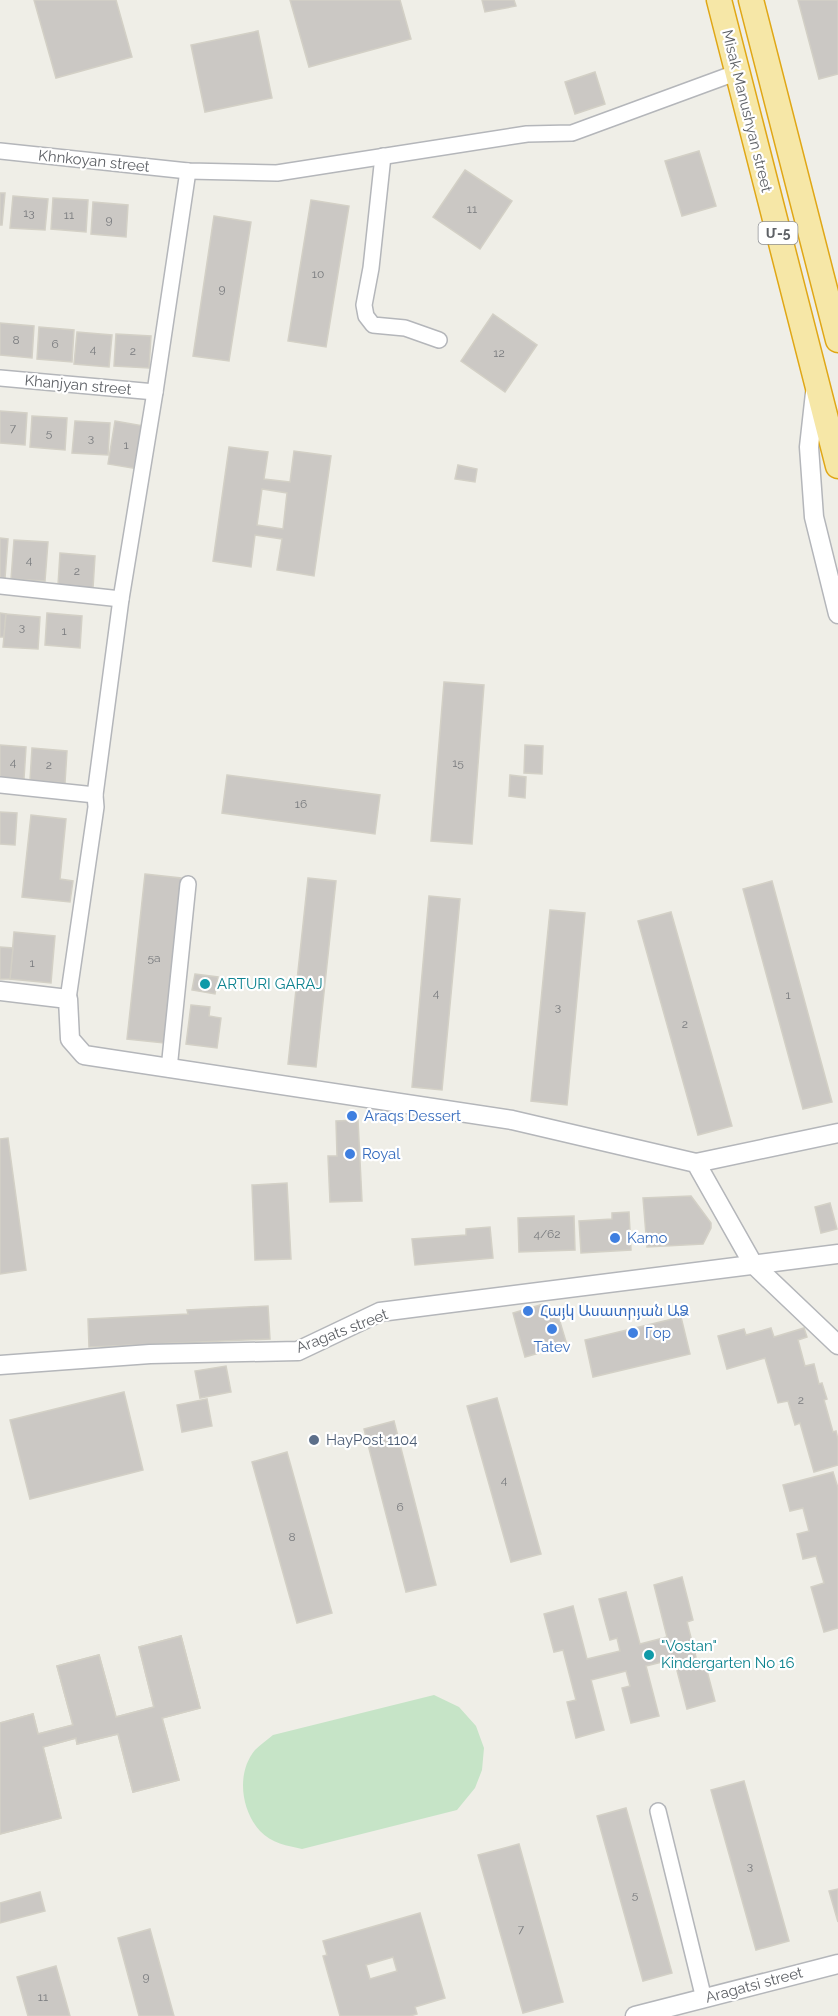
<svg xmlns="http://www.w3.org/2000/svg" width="838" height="2016" viewBox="0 0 838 2016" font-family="Raleway,'Noto Sans Armenian',sans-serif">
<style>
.green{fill:#c6e4c7}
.building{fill:#cbc8c4;stroke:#d3d0c6;stroke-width:1.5;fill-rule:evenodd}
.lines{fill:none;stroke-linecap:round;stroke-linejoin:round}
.minor-casing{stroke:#b4b6ba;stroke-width:18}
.tertiary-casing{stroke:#b4b6ba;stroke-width:21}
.trunk-casing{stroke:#e0a716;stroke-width:27}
.minor{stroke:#fff;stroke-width:15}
.tertiary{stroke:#fff;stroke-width:18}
.trunk{stroke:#f6e7a7;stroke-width:24}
.culture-dot{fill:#0f9aa8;stroke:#fff;stroke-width:2}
.shop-dot{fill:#3f7fe0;stroke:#fff;stroke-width:2}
.service-dot{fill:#5c6f8a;stroke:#fff;stroke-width:2}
.labels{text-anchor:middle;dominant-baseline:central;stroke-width:4.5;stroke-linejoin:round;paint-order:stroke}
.number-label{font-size:12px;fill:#797b7e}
.shield{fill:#fff;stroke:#8e9094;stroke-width:1.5}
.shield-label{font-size:14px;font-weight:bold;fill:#5e6166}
.street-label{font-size:15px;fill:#5e6166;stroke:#fff}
.culture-label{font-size:15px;fill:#0d838f;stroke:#fff;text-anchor:start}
.shop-label{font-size:15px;fill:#366cbe;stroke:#fff;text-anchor:start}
.service-label{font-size:15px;fill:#4e5e75;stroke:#fff;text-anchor:start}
</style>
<rect width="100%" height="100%" fill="#efeee7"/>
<!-- green -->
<path class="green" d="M434,1695l25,12 17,19 8,22 -2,22 -7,18 -18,22 -155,39c-14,-3 -31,-6 -42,-18 -19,-21 -24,-58 -5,-81 5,-5 12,-10 18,-15z"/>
<!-- building -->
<g class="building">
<path d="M34,0h82l16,57 -76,21z"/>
<path d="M290,0h110l11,39 -102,28z"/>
<path d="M482,0h32l2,6 -31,6z"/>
<path d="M798,0h40v74l-19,5z"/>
<path d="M258,31l14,67 -67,14 -14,-67z"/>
<path d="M595,72l10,32 -30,10 -10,-32z"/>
<path d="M699,151l17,55 -34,10 -17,-55z"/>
<path d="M465,170l47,31 -32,48 -47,-32z"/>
<path d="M0,193h5l-3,32h-2z"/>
<path d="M13,196l35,3 -3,31 -35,-2z"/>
<path d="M53,198l35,2 -2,32 -35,-3z"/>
<path d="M311,200l38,6 -23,141 -38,-6z"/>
<path d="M93,202l35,3 -2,32 -35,-3z"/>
<path d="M214,216l37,6 -22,139 -36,-5z"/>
<path d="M493,314l44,31 -32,47 -44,-31z"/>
<path d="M0,323l34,3 -2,32 -32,-3z"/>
<path d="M39,327l35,3 -2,32 -35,-3z"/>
<path d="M77,332l35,3 -3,32 -35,-3z"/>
<path d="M116,334l35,2 -2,32 -35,-2z"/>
<path d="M0,411l27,2 -2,32 -25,-2z"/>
<path d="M32,416l35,2 -2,32 -35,-3z"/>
<path d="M75,421l35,2 -2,32 -36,-2z"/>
<path d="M115,421l29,5 -6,43 -30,-5z"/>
<path d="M229,447l39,5 -4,27 26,3 4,-31 37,5 -17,120 -37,-6 5,-31 -27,-4 -4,32 -38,-6zM262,489l25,4 -4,36 -26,-4z"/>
<path d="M458,465l19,4 -2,13 -20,-3z"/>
<path d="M0,538l8,1 -3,39h-5z"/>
<path d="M14,540l34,2 -3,39 -34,-2z"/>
<path d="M60,553l35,3 -2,32 -35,-3z"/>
<path d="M0,613l6,1 -2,23h-4z"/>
<path d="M47,613l35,3 -2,32 -35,-3z"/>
<path d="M6,614l34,3 -2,32 -35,-2z"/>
<path d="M444,682l40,3 -12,159 -41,-3z"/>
<path d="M0,745l26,2 -2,32 -24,-2z"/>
<path d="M525,745l18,1 -1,28 -18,-1z"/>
<path d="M32,748l35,3 -2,32 -35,-3z"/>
<path d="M227,775l153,20 -5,39 -153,-21z"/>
<path d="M510,775l16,2 -1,21 -16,-2z"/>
<path d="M0,812l17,1 -2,32 -15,-1z"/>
<path d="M31,815l35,4 -6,60 13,2 -3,21 -48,-5z"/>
<path d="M145,874l36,4 -17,165 -37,-4z"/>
<path d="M308,878l28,3 -20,186 -28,-3z"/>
<path d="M772,881l60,221 -29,7 -60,-220z"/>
<path d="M429,896l31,3 -18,191 -30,-3z"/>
<path d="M550,910l35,3 -18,192 -36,-4z"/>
<path d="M671,912l61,214 -34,9 -60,-214z"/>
<path d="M14,932l41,4 -4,47 -41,-4z"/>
<path d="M0,947l13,1 -3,31h-10z"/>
<path d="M195,974l23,3 -3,17 -23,-4z"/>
<path d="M191,1005l19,2 -1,9 12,2 -4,30 -31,-4z"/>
<path d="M358,1120l4,81 -32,1 -2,-46h9l-1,-35z"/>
<path d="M8,1138l18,132 -26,4v-135z"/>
<path d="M287,1183l4,76 -36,1 -3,-75z"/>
<path d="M691,1196l20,27v5l-8,16 -56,3 -4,-49z"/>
<path d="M830,1203l7,26 -16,4 -6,-26z"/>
<path d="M629,1212l2,38 -50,3 -2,-32 33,-2v-6z"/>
<path d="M574,1216l1,34 -56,2 -1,-34z"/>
<path d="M490,1227l3,31 -78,7 -3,-26 54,-4v-6z"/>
<path d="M543,1304l10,5 5,6 9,30 -42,12 -12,-44z"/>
<path d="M268,1306l2,33 -181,8 -1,-28 100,-5 -1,-4z"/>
<path d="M681,1317l9,37 -97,23 -8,-37z"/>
<path d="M771,1328l3,9 30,-9 3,9 -9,3 7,26 9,-2 5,20 3,-1 5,16 -3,1 9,32 3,-1 2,9v25l-24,7 -14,-49 -5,2 -7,-24 -10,2 -13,-45 -38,11 -9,-33 26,-7 2,6z"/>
<path d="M226,1366l5,26 -31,6 -5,-27z"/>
<path d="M124,1392l19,78 -113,29 -20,-79z"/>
<path d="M497,1398l44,156 -30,8 -44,-156z"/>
<path d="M207,1399l5,27 -30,6 -5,-27z"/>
<path d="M394,1421l42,164 -30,7 -42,-163z"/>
<path d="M287,1452l45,161 -35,10 -45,-161z"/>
<path d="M833,1472l5,16v140l-14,4 -13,-45 13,-4 -8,-27 -13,3 -6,-25 12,-3 -6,-23 -13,3 -7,-26z"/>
<path d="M682,1577l11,43 -6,2 12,47 7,-2 9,34 -28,8 -13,-50 -28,7 13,50 -28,7 -9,-35 8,-2 -4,-15 -35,9 13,50 -28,8 -9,-36 9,-2 -13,-50 -9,2 -10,-38 29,-8 14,53 33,-8 -3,-13 -7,2 -11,-41 27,-7 14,52 27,-7 -13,-52z"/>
<path d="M181,1636l19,72 -38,10 17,62 -46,12 -15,-58 -41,10 -1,-6 -33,9 18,71 -61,16v-37l17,-5 -9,-32 -8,2v-39l33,-9 5,20 35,-9 -16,-59 42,-11 17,62 38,-10 -15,-60z"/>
<path d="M181,1636l19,72 -38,10 17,62 -46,12 -15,-58 -41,10 -1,-6 -33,9 18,71 -61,16v-111l33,-9 5,20 35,-9 -16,-59 42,-11 17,62 38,-10 -15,-60z"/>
<path d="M744,1781l45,160 -33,9 -45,-160z"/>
<path d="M626,1808l46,165 -29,8 -46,-165z"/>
<path d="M519,1844l44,158 -40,11 -45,-158z"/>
<path d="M838,1889v33l-9,-31z"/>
<path d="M40,1892l5,19 -45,12v-20z"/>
<path d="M420,1913l25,85 -30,9 2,7 -7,2h-70l-17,-60 4,-1 -4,-14zM393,1957l4,14 -27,8 -4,-14z"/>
<path d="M150,1929l24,87h-35l-21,-78z"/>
<path d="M56,1966l14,50h-42l-11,-39z"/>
</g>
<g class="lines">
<defs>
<g id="minor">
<path d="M0,151l188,20 89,2 250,-39 45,-1 166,-61"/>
<path d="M383,156l-12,112 -7,37 2,11 7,9 32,3 34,12"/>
<path d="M0,378l155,14"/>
<path d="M0,586l121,13"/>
<path d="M0,785l95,10"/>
<path d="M68,999l28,-192 -1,-12 26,-196 34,-207 33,-221"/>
<path d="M169,1069l19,-185"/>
<path d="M658,1811l46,188"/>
</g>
<g id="tertiary">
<path d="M815,393l-6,54 5,70 24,97"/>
<path d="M0,991l68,8 2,40 14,16 428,65 184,43 57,101 85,81"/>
<path d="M696,1163l142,-30"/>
<path d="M0,1365l150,-11 148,-3 82,-39 458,-58"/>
<path d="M635,2016l203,-52"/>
</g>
<g id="trunk">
<path d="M719,0l119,466"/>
<path d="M751,0l87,340"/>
</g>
</defs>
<!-- minor casing -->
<use href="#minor" class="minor-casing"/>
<!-- tertiary casing -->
<use href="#tertiary" class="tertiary-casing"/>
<!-- trunk casing -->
<use href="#trunk" class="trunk-casing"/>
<!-- minor -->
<use href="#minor" class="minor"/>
<!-- tertiary -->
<use href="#tertiary" class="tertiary"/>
<!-- trunk -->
<use href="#trunk" class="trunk"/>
</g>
<!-- markers -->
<g class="culture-dot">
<circle cx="205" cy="984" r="6"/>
<circle cx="649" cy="1655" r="6"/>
</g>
<g class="shop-dot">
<circle cx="352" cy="1116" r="6"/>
<circle cx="350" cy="1154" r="6"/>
<circle cx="615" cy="1238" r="6"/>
<circle cx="528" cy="1311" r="6"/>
<circle cx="552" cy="1329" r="6"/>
<circle cx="633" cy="1333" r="6"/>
</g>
<circle class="service-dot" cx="314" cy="1440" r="6"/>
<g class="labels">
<!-- number labels -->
<g class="number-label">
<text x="472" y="209">11</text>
<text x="29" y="213">13</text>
<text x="69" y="215">11</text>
<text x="109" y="220">9</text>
<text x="318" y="274">10</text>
<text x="222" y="289">9</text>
<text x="16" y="340">8</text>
<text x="55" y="344">6</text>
<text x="93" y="349">4</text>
<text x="133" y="351">2</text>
<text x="499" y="353">12</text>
<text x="13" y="428">7</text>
<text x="49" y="433">5</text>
<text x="91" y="438">3</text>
<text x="126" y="445">1</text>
<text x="29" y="560">4</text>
<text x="77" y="571">2</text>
<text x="22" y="627">3</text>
<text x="64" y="631">1</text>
<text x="13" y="762">4</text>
<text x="458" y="763">15</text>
<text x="49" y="765">2</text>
<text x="301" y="804">16</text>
<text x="154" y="958">5a</text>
<text x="32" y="963">1</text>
<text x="436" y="993">4</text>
<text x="788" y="995">1</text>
<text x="558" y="1007">3</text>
<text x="685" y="1024">2</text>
<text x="547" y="1234">4/62</text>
<text x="801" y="1400">2</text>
<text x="504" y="1480">4</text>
<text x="400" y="1507">6</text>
<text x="292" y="1537">8</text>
<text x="750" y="1866">3</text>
<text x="635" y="1895">5</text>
<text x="521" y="1929">7</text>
<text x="146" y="1977">9</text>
<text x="43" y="1997">11</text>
</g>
<!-- shield labels -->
<rect class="shield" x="758.5" y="222" width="39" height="22" rx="4.5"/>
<g class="shield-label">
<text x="778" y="233">Մ-5</text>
</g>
<!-- street labels -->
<g class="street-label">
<text transform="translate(747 111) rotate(76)">Misak Manushyan street</text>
<text transform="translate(94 161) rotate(6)">Khnkoyan street</text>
<text transform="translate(78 385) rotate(5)">Khanjyan street</text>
<text transform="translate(342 1331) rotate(-21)">Aragats street</text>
<text transform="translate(754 1985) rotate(-15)">Aragatsi street</text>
</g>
<!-- culture labels -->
<g class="culture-label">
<text x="217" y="984">ARTURI GARAJ</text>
<text x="661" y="1646">"Vostan"<tspan x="661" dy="17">Kindergarten No 16</tspan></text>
</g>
<!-- shop labels -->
<g class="shop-label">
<text x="364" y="1116">Araqs Dessert</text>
<text x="362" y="1154">Royal</text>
<text x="627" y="1238">Kamo</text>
<text x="540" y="1311">Հայկ Ասատրյան ԱՁ</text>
<text x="645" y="1333">Гор</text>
<text x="552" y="1347" text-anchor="middle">Tatev</text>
</g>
<!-- service labels -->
<g class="service-label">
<text x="326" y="1440">HayPost 1104</text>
</g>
</g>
</svg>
